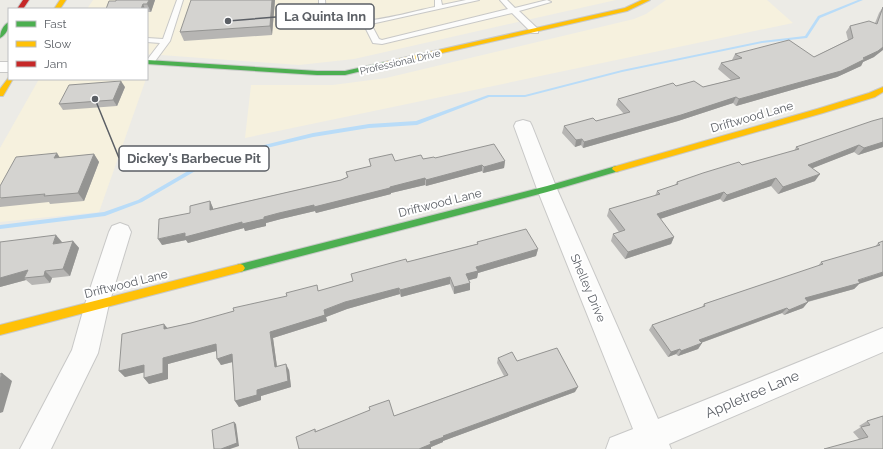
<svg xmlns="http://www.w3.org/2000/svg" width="883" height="449" viewBox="0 0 883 449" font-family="Raleway,sans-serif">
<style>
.commercial{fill:#f6f1de}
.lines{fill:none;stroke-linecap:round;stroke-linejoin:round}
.stream{fill:#b9dcf8;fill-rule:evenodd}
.lane-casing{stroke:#c8c8c7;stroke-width:2}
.street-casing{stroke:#c8c8c7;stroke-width:2}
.fast-casing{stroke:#c8c9c8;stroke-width:2}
.slow-casing{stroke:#c8c9c8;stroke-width:2}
.jam-casing{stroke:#c8c9c8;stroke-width:2}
.lane{fill:#fcfcfb;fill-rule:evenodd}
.street{fill:#fcfcfb;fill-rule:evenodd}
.fast{fill:#4caf50;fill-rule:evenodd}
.slow{fill:#ffc107;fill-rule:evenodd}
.jam{fill:#c62828;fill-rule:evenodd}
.wall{fill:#b6b5b3}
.shaded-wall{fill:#949492}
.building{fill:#d4d3d0;stroke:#949492}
.labels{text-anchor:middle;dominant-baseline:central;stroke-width:4;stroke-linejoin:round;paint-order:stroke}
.far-street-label{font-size:10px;fill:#5b5f65;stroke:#fff}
.street-label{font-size:12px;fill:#5b5f65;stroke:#fff}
.near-street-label{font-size:14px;fill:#5b5f65;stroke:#fff}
.leader{fill:none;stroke:#5b5f65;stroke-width:1.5}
.callout-dot{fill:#5b5f65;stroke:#fff;stroke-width:1.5}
.callout{fill:#fff;stroke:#5b5f65;stroke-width:1.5}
.callout-label{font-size:13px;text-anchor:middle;font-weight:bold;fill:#5b5f65}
</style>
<rect width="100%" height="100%" fill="#ecebe6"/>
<!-- commercial -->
<g class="commercial">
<path d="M93,0h523l-262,59 -55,6 -152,-11v-45h-60z"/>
<path d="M666,0h101l26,23 -548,115 6,-53h82l53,-7 248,-59 12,-5z"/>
<path d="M39,79h107l-47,133 -99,10v-74z"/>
</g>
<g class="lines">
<!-- stream -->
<path class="stream" d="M858,0h5l-43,18 -13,20 -45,5 -140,29 -97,25h-36l-72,28 -48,3 -56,9 -68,16 -41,13 -62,36 -37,14 -105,13v-4l104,-13 34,-12 62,-36 44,-14 69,-17 56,-9 47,-3 72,-26h37l97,-25 140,-29 43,-5 13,-20z"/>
<defs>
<g id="lane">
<path d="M177,0h6l-13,41 -17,23h-6v-4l13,-17 -13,-1v-4l16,1z"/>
<path d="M319,0h6l1,16c28,14 79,-3 109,-9v-7h6l1,5 24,-5h13l-108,24 8,15 3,1 126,-31 -8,-9h7l8,8 32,-8 4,2 -32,9 19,18v4h-6l-20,-20 -130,31 -9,-1 -9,-18h-30l-15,-6z"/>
</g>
<g id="street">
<rect x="0" y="62" width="9" height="10"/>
<path d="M523,120l7,2 2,4 25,63 101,230 225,-91v24l-214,92 2,5h-65l4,-11 23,-9 -96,-240 -23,-63 2,-4z"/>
<path d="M120,223l8,3 3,6 -22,72 -11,49 -47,96h-31l52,-99 13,-46 24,-72 3,-6z"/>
</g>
<g id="fast">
<path d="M9,22c0,6 -3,13 -9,16 0,-6 3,-13 9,-16z"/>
<path d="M147,60l170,11h28l40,-9 3,2 -1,1 -42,10h-28l-170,-11z"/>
<path d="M616,166l3,1 1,2 -1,2 -72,21 -307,80 -3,-1 -2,-3 2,-3 3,-1 307,-78z"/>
</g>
<g id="slow">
<path d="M60,0h6l-6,9h-6z"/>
<path d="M642,0h8l-23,11 -242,55 -3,-2 3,-2 240,-54z"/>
<path d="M9,77v2h4l-10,17h-3v-7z"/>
<path d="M883,87v5l-8,5 -52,16 -207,59 -4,-3 1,-2 204,-58 52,-16z"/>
<path d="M240,264l3,1 2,3 -2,3 -3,1 -240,63v-10z"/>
</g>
<path id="jam" d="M23,0h6l-6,9h-6z"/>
</defs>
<!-- lane casing -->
<use href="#lane" class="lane-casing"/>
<!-- street casing -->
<use href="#street" class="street-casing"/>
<!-- fast casing -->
<use href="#fast" class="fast-casing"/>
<!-- slow casing -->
<use href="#slow" class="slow-casing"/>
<!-- jam casing -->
<use href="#jam" class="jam-casing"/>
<!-- lane -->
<use href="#lane" class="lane"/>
<!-- street -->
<use href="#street" class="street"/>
<!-- fast -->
<use href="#fast" class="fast"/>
<!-- slow -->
<use href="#slow" class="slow"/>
<!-- jam -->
<use href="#jam" class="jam"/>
</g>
<!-- wall -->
<g class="wall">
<path d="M155,0l-4,12h-4v-3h-41z"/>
<path d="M275,0l-3,35 -88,6 -4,-9z"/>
<path d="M883,7l-9,50 -11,5 -2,4 -24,11 -101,29 -3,-3 -55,18 -95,27 -2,-3 -6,2 -13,-14 2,-7 32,-5 28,-7 -8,-9 2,-6 58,-13 27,1 28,-7 -13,-11 3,-6 11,-3 3,-6 79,3 34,-17 -2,-8 4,-6 25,-3 4,-10z"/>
<path d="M125,87l-8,19 -54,4 -4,-6z"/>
<path d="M883,118v29l-25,8 -4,-3 -42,16 3,13 -37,13 -7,-8 -48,16 -3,-3 -60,20 14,18 -3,7 -46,15 -14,-18 2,-7 6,-2 -12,-16 2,-7 46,-13 2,-5 18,-6 2,-3 117,-31 2,-4z"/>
<path d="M94,154l5,8 -15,39 -34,3 -1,-2 -49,5v-8l60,-41z"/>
<path d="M435,158l70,3 -1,7 -21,5 -1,-2 -56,15 -1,-1 -34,8v1l-75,19 -1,-2 -34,8 -15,4v3l-21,5 -1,-3 -56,15 -2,-3 -24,5 28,-32 20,-12 3,7v1l128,-29 6,-3 -1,-5 25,-6 -2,-7 26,2z"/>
<path d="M73,241l6,7 -9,28 -18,2 -2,5 -18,2 -6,-5 -26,7v-45h62v1z"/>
<path d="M883,241l-24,43 -5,5 -46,13 -5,6 -19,7 -2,-2 -81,30h1l-4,6 -20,7 -2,-2 -8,3 -19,-27 3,-5 50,-18 2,-3 114,-38 3,-4 54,-15 3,-4z"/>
<path d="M477,242l61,7 -2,7 -58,17 -1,5 -8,2 1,10 -16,4 -4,-10 -49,13 -1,-3 -53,15 -21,8 1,4 -54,17 4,29 12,3 2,17 -30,9v4l-22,7 -4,-6 -2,-39 -12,3 -5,-14 -48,13v15l-19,5 -5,-6v-6l-19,5 -6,-6 49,-43 23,-5 128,-32 33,-10 55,-19 70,-18z"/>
<path d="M498,358l19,3 58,31 -132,49v1l-12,5v2h-132l16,-20 1,2 78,-15 110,-40 -7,-13z"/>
<path d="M883,416v33l-24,-10 -6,-7 8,-5 -2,-1 8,-5z"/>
</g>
<!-- shaded-wall -->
<g class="shaded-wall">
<path d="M149,0h6l-4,12 -4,-8z"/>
<path d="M272,0h3l-3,35 -2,-9z"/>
<path d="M143,4l2,5h-4z"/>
<path d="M883,47v3l-9,7 -11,5 -2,4 -24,11 -101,29 3,-7 124,-41z"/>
<path d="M121,81l4,6 -8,19 -4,-6z"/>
<path d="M736,97l-3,6 -55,18 -95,27 1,-6z"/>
<path d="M582,139l-1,6 -6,2 1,-7z"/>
<path d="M883,142v5l-25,8 6,-7z"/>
<path d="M859,145l-5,7 -51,20 5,-7z"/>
<path d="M57,153l5,8 -8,-3z"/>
<path d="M94,154l5,8 -15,39 -6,-8z"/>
<path d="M505,161l-1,7 -21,5 1,-6z"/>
<path d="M482,165v6l-56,15v-6z"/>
<path d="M820,174l-5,7 -37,13 5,-7z"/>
<path d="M425,178v7l-34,8v1l-75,19 -1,-2 -34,8 -15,4v3l-21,5 -1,-3 -56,15 -2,-3 -24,5 -4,-6 106,-22 15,-4z"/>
<path d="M776,178l-5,8 -48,16 4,-7z"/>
<path d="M724,192l-4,7 -66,22 3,-7z"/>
<path d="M210,201l3,7v8l-3,-6z"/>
<path d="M56,235l6,7 -3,9 -6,-7z"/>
<path d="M674,237l-3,7 -46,15 3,-7z"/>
<path d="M73,241l6,7 -9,28 -7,-7z"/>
<path d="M538,249l-2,7 -58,17 -1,5 -11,3v-7l10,-7z"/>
<path d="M28,270l-4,8 2,2 -26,7v-9z"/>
<path d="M45,271l7,7 -2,5 -6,-7z"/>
<path d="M883,272v4l-24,8 -5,5 -55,15 6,-6z"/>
<path d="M450,277v7l-49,13 -1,-7z"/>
<path d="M470,283v7l-16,4v-7z"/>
<path d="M399,288l1,6 -53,15 -21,8 1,4 -54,17 5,36 -3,-7 -5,-35 75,-30z"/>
<path d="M808,302l-5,6 -19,7 5,-5z"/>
<path d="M787,308l-5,5 -87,32 4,-5z"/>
<path d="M164,324l5,6 -5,-1z"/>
<path d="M702,343l-4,6 -20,7 3,-5z"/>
<path d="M216,344l4,6 -52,14v15l-19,5 -5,-6 19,-20z"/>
<path d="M680,349l-4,5 -8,3 3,-5z"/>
<path d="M232,354l4,7 -15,4 -4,-6z"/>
<path d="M286,364l3,6 2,17 -30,9v4l-22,7 -4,-6 22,-11z"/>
<path d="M144,365l6,6 -25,6 -6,-6z"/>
<path d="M2,373l10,8 -9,31 -3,1v-33z"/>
<path d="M578,387l-3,5 -132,49v1l-12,5v2h-12l11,-7 13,-6z"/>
<path d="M234,422l2,2 3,22 -9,3h-9z"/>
</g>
<!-- building -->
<g class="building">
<path d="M116,0h33l-2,4h-4l-2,5h-35l3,-8h7z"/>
<path d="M191,0h81l-2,26 -90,6z"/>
<path d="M883,7v40l-5,4 -15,7 2,1 -24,12 -102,28 -3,-2 -55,18 -97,27 -2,-3 -6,1 -12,-14 29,-8 3,3 34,-9 -12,-13 55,-16 3,3 18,-5 9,6 37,-9 -19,-15 21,-5 -7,-4 54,-14 25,17 39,-19 -3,-12 19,-5 8,3z"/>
<path d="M121,81l-8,19 -54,4 10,-19z"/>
<path d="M883,118v24l-19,6 -5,-3 -51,20 12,9 -37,13 -7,-9 -49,17 -3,-3 -67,22 17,23 -46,15 -15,-18 12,-4 -16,-21 51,-15 -3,-3 21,-7 -1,-2 26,-9 36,-11 3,3 57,-16 -3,-2 76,-26z"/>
<path d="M494,144l11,17 -21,6 -2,-2 -56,15 -1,-2 -35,9v1l-76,19v-2l-35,8 -15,4v2l-22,5v-2l-57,15v-4l-27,6 1,-20 31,-6v-7l20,-5v9l131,-30 7,-3 -2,-5 25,-6 -2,-7 23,-5 3,7 26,-6 2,4 11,-2 1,1z"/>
<path d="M57,153l-3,5 40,-4 -16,39 -34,3 1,-2 -45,4v-12l16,-29z"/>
<path d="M526,229l12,20 -62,18 2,4 -12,3 4,9 -16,4 -4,-10 -50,13 -1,-2 -54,14 -21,8 1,5 -55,17 5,35 11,-3 2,17 -31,9v5l-22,6 -3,-47 -15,5 -1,-15 -53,14v15l-19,5v-13l-25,6 3,-37 42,-10v5l27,-6 43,-12 -1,-3 54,-12 -1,-3 31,-8 1,6 35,-10 -2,-7 55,-15 1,3 71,-18 -1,-2z"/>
<path d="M56,235l-3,9 20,-3 -10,28 -18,2 -1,5 -20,2 4,-8 -28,8v-36z"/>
<path d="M883,241v31l-25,8 2,3 -55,15 3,4 -19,8 -2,-2 -88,32 3,3 -21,8 -1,-2 -9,3 -19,-27 53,-19 -1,-2 119,-40 -2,-2 59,-17 -2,-2z"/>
<path d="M557,348l21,39 -135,49 1,1 -14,5 1,2 -12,5h-120l-3,-12 19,-8v3l55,-22 -1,-3 20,-7 5,16 114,-41 -10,-17 14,-6 5,9z"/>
<path d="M2,373l-2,7v-6z"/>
<path d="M883,416v33h-59l44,-12 -7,-10 9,-2 -3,-4z"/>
<path d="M234,422l3,21 -16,6h-7l-2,-19z"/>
</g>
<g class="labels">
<!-- far-street labels -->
<g class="far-street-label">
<text transform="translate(400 62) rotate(-13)">Professional Drive</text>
</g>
<!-- street labels -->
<g class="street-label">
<text transform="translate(752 117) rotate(-16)">Driftwood Lane</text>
<text transform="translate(440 203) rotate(-14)">Driftwood Lane</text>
<text transform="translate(126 284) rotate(-14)">Driftwood Lane</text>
<text transform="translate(588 288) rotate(67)">Shelley Drive</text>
</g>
<!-- near-street labels -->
<g class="near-street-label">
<text transform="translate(752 394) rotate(-23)">Appletree Lane</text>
</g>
</g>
<!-- callouts -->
<path class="leader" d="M228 21L276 17M95 99L119 158"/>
<g class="callout-dot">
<circle cx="228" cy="21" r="4"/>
<circle cx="95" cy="99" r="4"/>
</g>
<g class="callout">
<rect x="276" y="4" width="98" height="25" rx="4"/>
<rect x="119" y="146" width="150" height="25" rx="4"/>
</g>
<g class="callout-label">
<text x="325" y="21">La Quinta Inn</text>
<text x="194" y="163">Dickey's Barbecue Pit</text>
</g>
<!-- legend -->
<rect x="8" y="8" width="140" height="72" fill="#ffffff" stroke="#bdbfc1"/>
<rect x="16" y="21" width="20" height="6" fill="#4caf50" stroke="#bdbfc1"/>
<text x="44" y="28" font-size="12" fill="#5b5f65">Fast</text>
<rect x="16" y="41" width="20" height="6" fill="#ffc107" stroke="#bdbfc1"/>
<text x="44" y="48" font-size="12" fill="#5b5f65">Slow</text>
<rect x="16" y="61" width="20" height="6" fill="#c62828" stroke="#bdbfc1"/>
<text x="44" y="68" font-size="12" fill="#5b5f65">Jam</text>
</svg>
